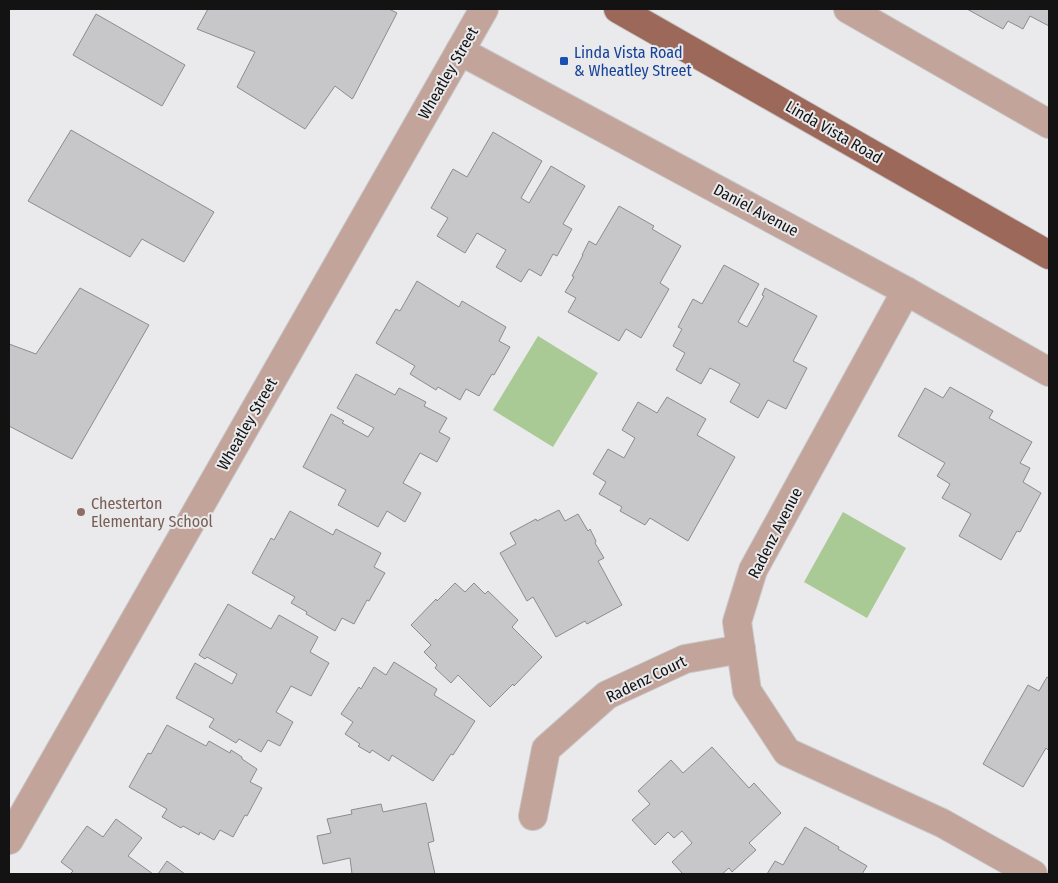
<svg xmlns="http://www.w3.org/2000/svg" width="1058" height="883" viewBox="0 0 1058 883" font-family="'Fira Sans Condensed',sans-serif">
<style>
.green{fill:#a9c995}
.building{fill:#c7c6c8;stroke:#8d8c8d}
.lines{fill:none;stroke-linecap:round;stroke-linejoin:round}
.minor-casing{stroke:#c8c8c9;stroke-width:30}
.primary-casing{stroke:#c8c8c9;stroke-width:30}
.minor{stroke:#c2a49b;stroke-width:28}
.primary{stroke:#9b6859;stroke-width:28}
.transit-dot{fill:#1a4fb4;stroke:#eaeaec;stroke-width:2}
.education-dot{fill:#8d6e63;stroke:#eaeaec;stroke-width:2}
.labels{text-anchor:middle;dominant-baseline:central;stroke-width:4;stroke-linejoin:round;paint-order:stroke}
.transit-label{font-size:16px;fill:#164399;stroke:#eaeaec;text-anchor:start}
.street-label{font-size:16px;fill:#131314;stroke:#eaeaec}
.education-label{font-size:16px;fill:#785e54;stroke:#eaeaec;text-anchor:start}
</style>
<rect width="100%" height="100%" fill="#eaeaec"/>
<!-- green -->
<g class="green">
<path d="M538,336l60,37 -45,74 -60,-37z"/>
<path d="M843,512l63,36 -39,70 -63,-36z"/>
</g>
<!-- building -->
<g class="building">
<path d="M208,9h181l8,4 -44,85 -1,1 -1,-1 -16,-12 -30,43 -68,-42 18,-35 -58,-23z"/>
<path d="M967,9h82v17l-19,-10 -7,13 -15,-8 -5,8z"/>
<path d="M96,14l89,51 -23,41 -89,-51z"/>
<path d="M71,130l143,82 -30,50 -42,-23 -12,18 -102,-56z"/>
<path d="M493,132l49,29 -21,37 8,5 22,-37 34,20 -22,38 9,5 -15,27 -4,-2 -12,22 -12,-7 -8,13 -25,-15 10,-17 -29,-17 -12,20 -28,-17 11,-18 -17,-10 22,-39 14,8z"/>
<path d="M619,206l35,20 -2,3 29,17 -21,37 9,6 -28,49 -15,-9 -7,12 -51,-29 8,-14 -11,-6 9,-15 -2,-1 11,-21h-1l7,-14 7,4z"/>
<path d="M724,265l35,19 -21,38 9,5 17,-31 -2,-1 3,-7 52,28 -24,45 14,7 -21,41 -18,-9 -10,18 -28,-16 10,-18 -30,-16 -9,16 -25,-14 9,-17 -12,-7 9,-17 -4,-2 15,-28 9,5z"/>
<path d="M417,281l42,26 3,-6 44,26 -7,14 11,6 -16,28 -2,-1 -13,22 -13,-7 -6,11 -22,-13 -2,3 -26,-16 5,-8 -39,-23 20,-34 4,2z"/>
<path d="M80,288l69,37 -77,134 -63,-33v-82l27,10z"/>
<path d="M356,374l39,21 4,-7 27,14 -2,4 23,12 -8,14 11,6 -13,24 -17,-9 -17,30 18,10 -16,29 -18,-11 -9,16 -40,-22 8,-15 -43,-23 28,-53 13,7 -2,2 26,14 6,-9 -37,-20z"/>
<path d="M950,387l43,24 -4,7 43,24 -12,21 10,5 -7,14 18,11 -21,39 -3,-1 -16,29 -42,-24 12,-22 -29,-16 8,-14 -13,-8 8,-13 -47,-27 27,-48 18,10z"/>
<path d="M667,397l39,22 -9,16 38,22 -47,84 -38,-23 -5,7 -25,-14 2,-4 -23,-13 7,-12 -13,-8 15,-25 16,9 11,-20 -13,-8 16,-28 19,11z"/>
<path d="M559,510l6,11 13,-7 10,17 2,-2 6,12 -1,2 9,15 -6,3 24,44 -35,19 -2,-3 -29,16 -23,-40 -6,4 -27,-48 16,-9 -6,-11 26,-14 1,2z"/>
<path d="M290,511l43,24 3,-6 45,24 -7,14 11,6 -16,28 -2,-1 -13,24 -12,-6 -7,13 -29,-17 1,-2 -16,-9 4,-6 -43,-24 19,-35 3,2z"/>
<path d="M455,583l10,9 9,-9 11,11 3,-3 30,29 -6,7 30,30 -28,29 -1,-2 -23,23 -32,-32 -7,8 -16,-15 2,-3 -13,-13 7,-7 -20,-20 25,-26 1,2z"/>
<path d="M228,604l43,25 8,-14 39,22 -8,15 19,11 -18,33 -20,-10 -15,26 17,10 -13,24 -12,-6 -7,12 -22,-13 -3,4 -27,-16 5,-8 -38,-21 19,-35 37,21 5,-10 -30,-17 -2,2 -6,-4z"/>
<path d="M394,662l43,27 -3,6 41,26 -22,34 -2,-1 -18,27 -41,-26 -3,6 -17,-11 -2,3 -12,-7 2,-2 -15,-10 8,-12 -12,-8 18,-27 2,2 13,-22 12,8z"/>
<path d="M1047,677l2,1v73l-3,-3 -23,39 -40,-23 45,-79 11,6z"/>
<path d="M167,725l39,21 3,-5 21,12 1,-3 11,7v2l15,10 -7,13 12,6 -15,28 -2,-1 -12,22 -13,-7 -6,10 -14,-8 -1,3 -16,-9 -2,2 -19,-11 5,-8 -38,-22 19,-34 3,1z"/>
<path d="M712,747l37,41 5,-5 27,30 -32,30 7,7 -24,22 -3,-4 -7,6h-20l-1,-1 -1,1h-17l-11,-12 20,-19 -10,-12 -8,7 -6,-6 -13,13 -23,-25 18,-16 -12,-13 33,-31 12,13z"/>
<path d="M426,803l8,38 -6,2 7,31h-83l-2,-16 -27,6 -6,-28 14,-3 -4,-14 25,-5 -1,-4 30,-6 2,8z"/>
<path d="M116,819l26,19 -14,18 25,18h-83l3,-3 -12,-9 26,-36 16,11z"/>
<path d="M805,827l34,20 -1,2 29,17 -5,8h-95l8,-13 8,4z"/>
<path d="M167,861l18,13h-27z"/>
</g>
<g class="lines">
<defs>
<g id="minor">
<path d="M848,9l201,115"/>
<path d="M460,51l446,240 143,81"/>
<path d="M906,291l-153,279 -16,52 10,69 40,61 155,71 91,51"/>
<path d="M533,816l13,-67 61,-54 78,-36 56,-10"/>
<path d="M9,840l475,-831"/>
</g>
<path id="primary" d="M618,9l431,246"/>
</defs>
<!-- minor casing -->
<use href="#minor" class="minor-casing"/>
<!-- primary casing -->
<use href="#primary" class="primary-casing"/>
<!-- minor -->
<use href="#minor" class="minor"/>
<!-- primary -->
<use href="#primary" class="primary"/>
</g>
<!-- markers -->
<rect class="transit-dot" x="559" y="56" width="10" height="10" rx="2.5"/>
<circle class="education-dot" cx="81" cy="512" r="5"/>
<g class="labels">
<!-- transit labels -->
<g class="transit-label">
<text x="574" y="52">Linda Vista Road<tspan x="574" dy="18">&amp; Wheatley Street</tspan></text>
</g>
<!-- street labels -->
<g class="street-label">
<text transform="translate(448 73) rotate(-60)">Wheatley Street</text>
<text transform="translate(834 132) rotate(30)">Linda Vista Road</text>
<text transform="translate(756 210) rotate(28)">Daniel Avenue</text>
<text transform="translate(247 424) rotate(-60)">Wheatley Street</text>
<text transform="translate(775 533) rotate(-63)">Radenz Avenue</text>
<text transform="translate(646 679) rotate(-26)">Radenz Court</text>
</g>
<!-- education labels -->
<g class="education-label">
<text x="91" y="503">Chesterton<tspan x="91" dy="18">Elementary School</tspan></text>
</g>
</g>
<!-- border -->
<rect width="1058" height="883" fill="none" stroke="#131314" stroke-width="20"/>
</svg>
